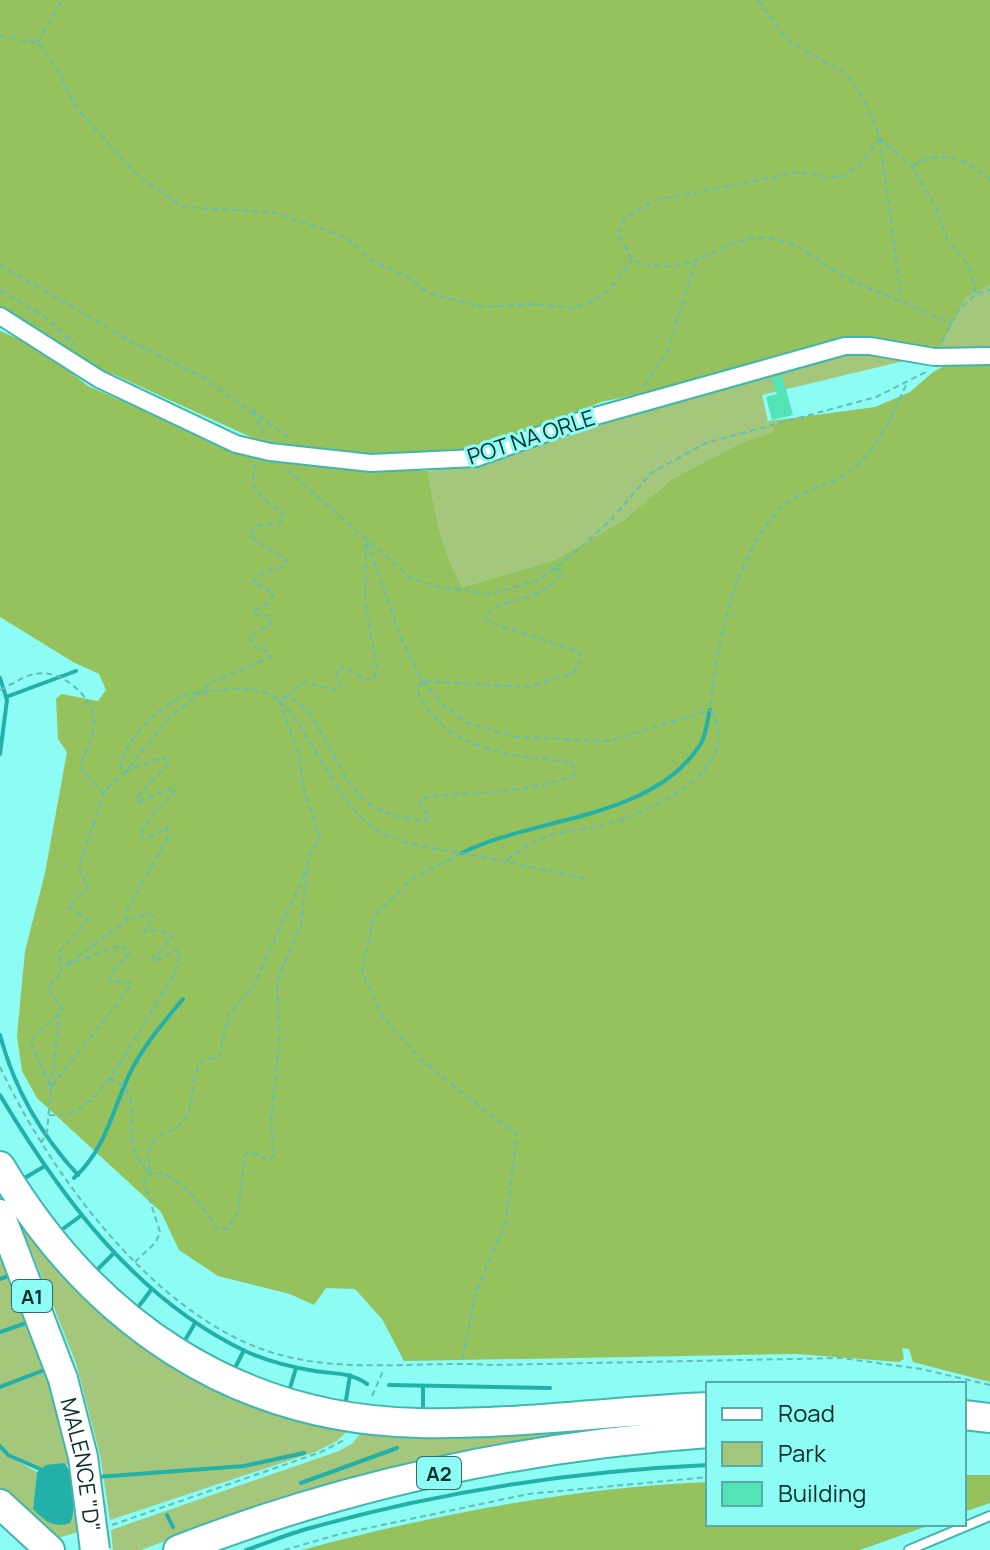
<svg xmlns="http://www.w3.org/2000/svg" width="990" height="1550" viewBox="0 0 990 1550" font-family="Manrope,sans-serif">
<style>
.green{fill:#a4c77b;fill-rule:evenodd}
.forest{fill:#95c25c}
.water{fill:#23b0a8}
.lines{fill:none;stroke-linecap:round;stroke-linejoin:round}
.stream{stroke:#23b0a8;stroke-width:4}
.building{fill:#52e4b8}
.service-casing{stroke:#41b6ae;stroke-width:12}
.minor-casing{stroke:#41b6ae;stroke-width:20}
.motorway-casing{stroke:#41b6ae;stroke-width:32}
.path{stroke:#64bcb6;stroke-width:2;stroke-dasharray:6 4;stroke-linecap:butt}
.service{stroke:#fff;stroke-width:8}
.minor{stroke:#fff;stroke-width:16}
.motorway{stroke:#fff;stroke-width:28}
.motorway-bridge-casing{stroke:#41b6ae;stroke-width:32;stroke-linecap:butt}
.motorway-bridge{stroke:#fff;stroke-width:28}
.labels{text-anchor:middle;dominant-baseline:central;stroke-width:6;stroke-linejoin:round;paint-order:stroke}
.shield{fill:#8dfcf4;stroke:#316c68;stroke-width:2}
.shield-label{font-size:20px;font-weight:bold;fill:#092f2c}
.street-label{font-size:22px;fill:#092f2c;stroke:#8dfcf4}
</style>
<rect width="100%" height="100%" fill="#8dfcf4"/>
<!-- green -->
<g class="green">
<path d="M990,285v66l-50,-3 26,-50z"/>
<path d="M870,351l32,4 2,6 -142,34 6,26 10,-1 -4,12 -31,10 -71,37 -48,41 -69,40 -92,27c-22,-36 -28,-74 -35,-116l82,-15 92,-35 228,-66z"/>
<path d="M23,1230l61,64 267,133 -14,14 -22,11 -205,68 -10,-65 -24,-92z"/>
<path d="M0,1239l57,161 27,130 -29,9 -55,-52zM4,1451l37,17 27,-3 6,47 -4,11 -18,1 -19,-15 4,-37 -33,-18z"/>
<path d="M675,1421l-140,18 -127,26 -158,44 -109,41h-28l-2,-20 228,-79 14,-8 9,-11z"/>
</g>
<!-- forest -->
<g class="forest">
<path d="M0,0h990v285l-24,13 -26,50 -89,-9 -23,3 -170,48 -57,12 -90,40 -61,14 -86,1 -3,-4 -41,-2 -63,-11 -144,-66 -4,3 -109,-58z"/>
<path d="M0,331l39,17 49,38 149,65 75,15 116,5c7,42 13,80 35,116l92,-27 69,-40 48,-41 71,-37 30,-10 5,-12 97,-13 35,-15 23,-20 21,-11 36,1v1020l-77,-20 -4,-13 -7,-1 2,11 -5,3 -102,-8 -393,7 -22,-42 -27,-30 -29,-1 -12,17 -24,-11 -72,-18 -39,-26 -18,-38 -124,-114 -15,-27 -5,-35 8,-85 20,-78 22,-121 -9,-13 -2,-40 5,-5 37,7 8,-11 -7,-16 -26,-12 -73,-45z"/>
<path d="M964,1475h26v28l-26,9z"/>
<path d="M708,1482v42h225l-73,26h-558c133,-36 269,-62 406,-68z"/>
</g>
<!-- water -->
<path class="water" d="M64,1463c11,10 13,47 6,60 -17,6 -26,-3 -37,-14l4,-37 9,-7z"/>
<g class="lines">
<!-- stream -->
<g class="stream">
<path d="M0,678l7,22 -7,54"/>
<path d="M6,697l70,-26"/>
<path d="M462,853c71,-36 190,-33 238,-108 6,-9 7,-24 10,-35"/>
<path d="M0,1035c14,53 41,100 78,140"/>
<path d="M0,1095c61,102 135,203 245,256 22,10 46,16 70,20 19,3 35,1 52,13"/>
<path d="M74,1178c31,-28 38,-66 55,-103 14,-29 34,-52 54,-76"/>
<path d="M23,1179l22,-13"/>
<path d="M60,1231l22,-16"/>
<path d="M96,1271l18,-18"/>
<path d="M0,1279l11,-4"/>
<path d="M136,1310l15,-20"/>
<path d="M0,1332l29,-10"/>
<path d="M184,1342l11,-19"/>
<path d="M235,1368l9,-18"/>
<path d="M389,1385l161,3"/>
<path d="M0,1387l47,-18"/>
<path d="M290,1388l6,-20"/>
<path d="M346,1400l4,-25"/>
<path d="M423,1407v-21"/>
<path d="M0,1446l8,9 32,14"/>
<path d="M97,1477l147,-11 60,-13"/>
<path d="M301,1483l96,-35"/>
<path d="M167,1515l6,12"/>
<path d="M246,1550c21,-7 42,-16 64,-22 129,-36 264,-57 398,-63"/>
</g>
</g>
<!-- building -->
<path class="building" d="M782,375l11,40 -21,5 -6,-23 11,-3 -6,-15z"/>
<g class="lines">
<defs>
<path id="service" d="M909,1550l81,-34"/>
<path id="minor" d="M0,316l99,63 137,65 34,8 101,11 105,-5 109,-39 260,-73h25l64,11 56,-1"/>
<g id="motorway">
<path d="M0,1166c92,155 234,253 418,257 97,2 193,-12 290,-16"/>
<path d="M0,1214l63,165"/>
<path d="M964,1415l26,3"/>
<path d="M0,1504l50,46"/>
<path d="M178,1550c168,-66 350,-104 530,-117"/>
</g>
</defs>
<!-- service casing -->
<use href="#service" class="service-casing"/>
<!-- minor casing -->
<use href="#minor" class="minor-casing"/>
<!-- motorway casing -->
<use href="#motorway" class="motorway-casing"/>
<!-- path -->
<g class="path">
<path d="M758,0l29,40 59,34 17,23 17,41 32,29 24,40 11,32 22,27 7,28 -18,17 -16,31"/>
<path d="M0,36l38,7 20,27 17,36 40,45 22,24 46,32 89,5 54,18 21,8 26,23 37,17 17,15 57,14 48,-3 42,4 15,-5 20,-13 23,-30"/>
<path d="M38,42l24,-42"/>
<path d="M880,138l-20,27 -15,11 -18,1 -28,-5 -146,29 -28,17 -7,14 14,28c66,23 83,-25 135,-22 35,2 58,31 88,44 32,14 64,26 96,42"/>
<path d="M880,139l21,157"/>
<path d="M913,166c27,-18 55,-7 77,14"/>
<path d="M0,265l143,83 58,28 87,61"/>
<path d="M0,290l48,29 27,26"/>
<path d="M977,293l13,-3"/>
<path d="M644,386l23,-34 28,-88"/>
<path d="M254,410l10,25"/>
<path d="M287,470l125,109 28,8 51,7 47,-14 28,-20 44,-39 41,-48 55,-30 170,-46 52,-26"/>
<path d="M367,542l34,96 21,43 22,24 24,18 49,14 92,4 101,-31"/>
<path d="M0,690c11,-5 23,-14 35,-16 24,-6 57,21 59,45 2,17 -12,33 -13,49l22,25"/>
<path d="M287,696l17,-14 30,8 6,-4 -4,-14 7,-6 23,14 9,-2 2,-10 -12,-66 1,-60"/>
<path d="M461,854l-48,24 -39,38 -12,56 21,45 39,44 95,74 -11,87 -30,69 -14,71"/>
<path d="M507,860c13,-10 25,-19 42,-24 17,-6 36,-6 54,-11 45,-11 146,-58 107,-115 6,-63 24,-154 70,-201 16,-17 39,-20 59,-31 36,-20 51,-58 67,-93"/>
<path d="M68,963l59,-42"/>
<path d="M0,1067c52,111 165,265 293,291 66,14 132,3 199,7l349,-7 80,11 69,16"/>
<path d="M109,1079c46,15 1,55 40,93"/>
<path d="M52,1086l79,-100 -2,-4 -19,-1 1,-7 18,-21 -7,-8 -58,21"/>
<path d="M51,1087l9,-72"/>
<path d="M49,1115c14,1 25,-1 36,-10 26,-19 68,-99 89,-130l6,-20 -4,-5 -22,12 -1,-4 20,-21 -13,-7 -16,2 9,-16 -5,-3 -21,8 -2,-7 43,-77 -1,-10 -23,14 -3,-7 11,-19 22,-22 -1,-6 -34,15v-7l30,-32 -6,-6 -37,14 -6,-4c7,-29 32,-53 57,-68 15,-8 31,-7 47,-9 13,-2 30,-1 42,3 37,11 65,112 114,139 27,14 53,16 82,21 42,8 83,17 125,26"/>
<path d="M41,1143l6,-11 4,-44 -20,-45c7,-17 24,-19 31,-34l-14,-22 14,-15 -3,-20 29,-32 -20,-13 20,-20 -8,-16 1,-11 24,-70 21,-19 42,-52 46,-38 57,-24 -2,-5 -15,-5 -5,-10 22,-13 -2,-8 -15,-2v-4l14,-6 6,-10 -21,-12 9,-9 22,-7 3,-6 -35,-22 -2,-5 9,-8 20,-2 4,-4 -1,-7c-21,-16 -35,-18 -26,-50"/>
<path d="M150,1172l-2,-19 8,-16c52,-17 25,-42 46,-77l17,-3 10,-43 25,-29 53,-117"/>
<path d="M135,1262l21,-20 4,-10 -15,-47 -1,-7c24,-22 61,32 73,50l10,1 11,-17 7,-57 4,-3 20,8 5,-5 -3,-33 8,-79 -2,-61 24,-58 8,-70 11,-15 -16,-50 -6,-38 -19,-50 6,-4 11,4 11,10c43,57 33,101 118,110l5,-5 -10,-11 2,-6 8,-3c47,-3 100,-3 144,-21l1,-6 -5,-7c-59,-6 -128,-11 -153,-73l5,-8 105,6 47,-14 8,-16 -5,-6 -88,-29 -4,-5c15,-22 56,-13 76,-42l-1,-5 -7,-1"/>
<path d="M372,1396l12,-27"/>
<path d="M112,1525l209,-73 25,-13"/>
<path d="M284,1550l56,-16 188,-40 180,-17"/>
</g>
<!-- service -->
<use href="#service" class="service"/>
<!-- minor -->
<use href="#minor" class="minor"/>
<!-- motorway -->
<use href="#motorway" class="motorway"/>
<defs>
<g id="motorway-bridge">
<path id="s1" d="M63,1379l20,78 12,93"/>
</g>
</defs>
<!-- motorway-bridge casing -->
<use href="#motorway-bridge" class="motorway-bridge-casing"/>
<!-- motorway-bridge -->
<use href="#motorway-bridge" class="motorway-bridge"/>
</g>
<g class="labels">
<!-- shield labels -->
<g class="shield">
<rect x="12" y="1280" width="40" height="32" rx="6"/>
<rect x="417" y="1457" width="44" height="32" rx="6"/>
</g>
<g class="shield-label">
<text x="32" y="1296">A1</text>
<text x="439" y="1473">A2</text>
</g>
<!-- street labels -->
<g class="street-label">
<text transform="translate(531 437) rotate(-18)">POT NA ORLE</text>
<text stroke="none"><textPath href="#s1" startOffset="88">MALENCE "D"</textPath></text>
</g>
</g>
<!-- legend -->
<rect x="706" y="1382" width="260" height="144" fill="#8dfcf4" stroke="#58aaa4" stroke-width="2"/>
<rect x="722" y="1408" width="40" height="12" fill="#ffffff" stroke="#58aaa4" stroke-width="2"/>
<text x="778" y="1422" font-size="24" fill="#092f2c">Road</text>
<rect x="722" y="1442" width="40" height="24" fill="#a4c77b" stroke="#58aaa4" stroke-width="2"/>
<text x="778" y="1462" font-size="24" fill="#092f2c">Park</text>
<rect x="722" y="1482" width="40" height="24" fill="#52e4b8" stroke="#58aaa4" stroke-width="2"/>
<text x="778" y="1502" font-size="24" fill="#092f2c">Building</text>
</svg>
